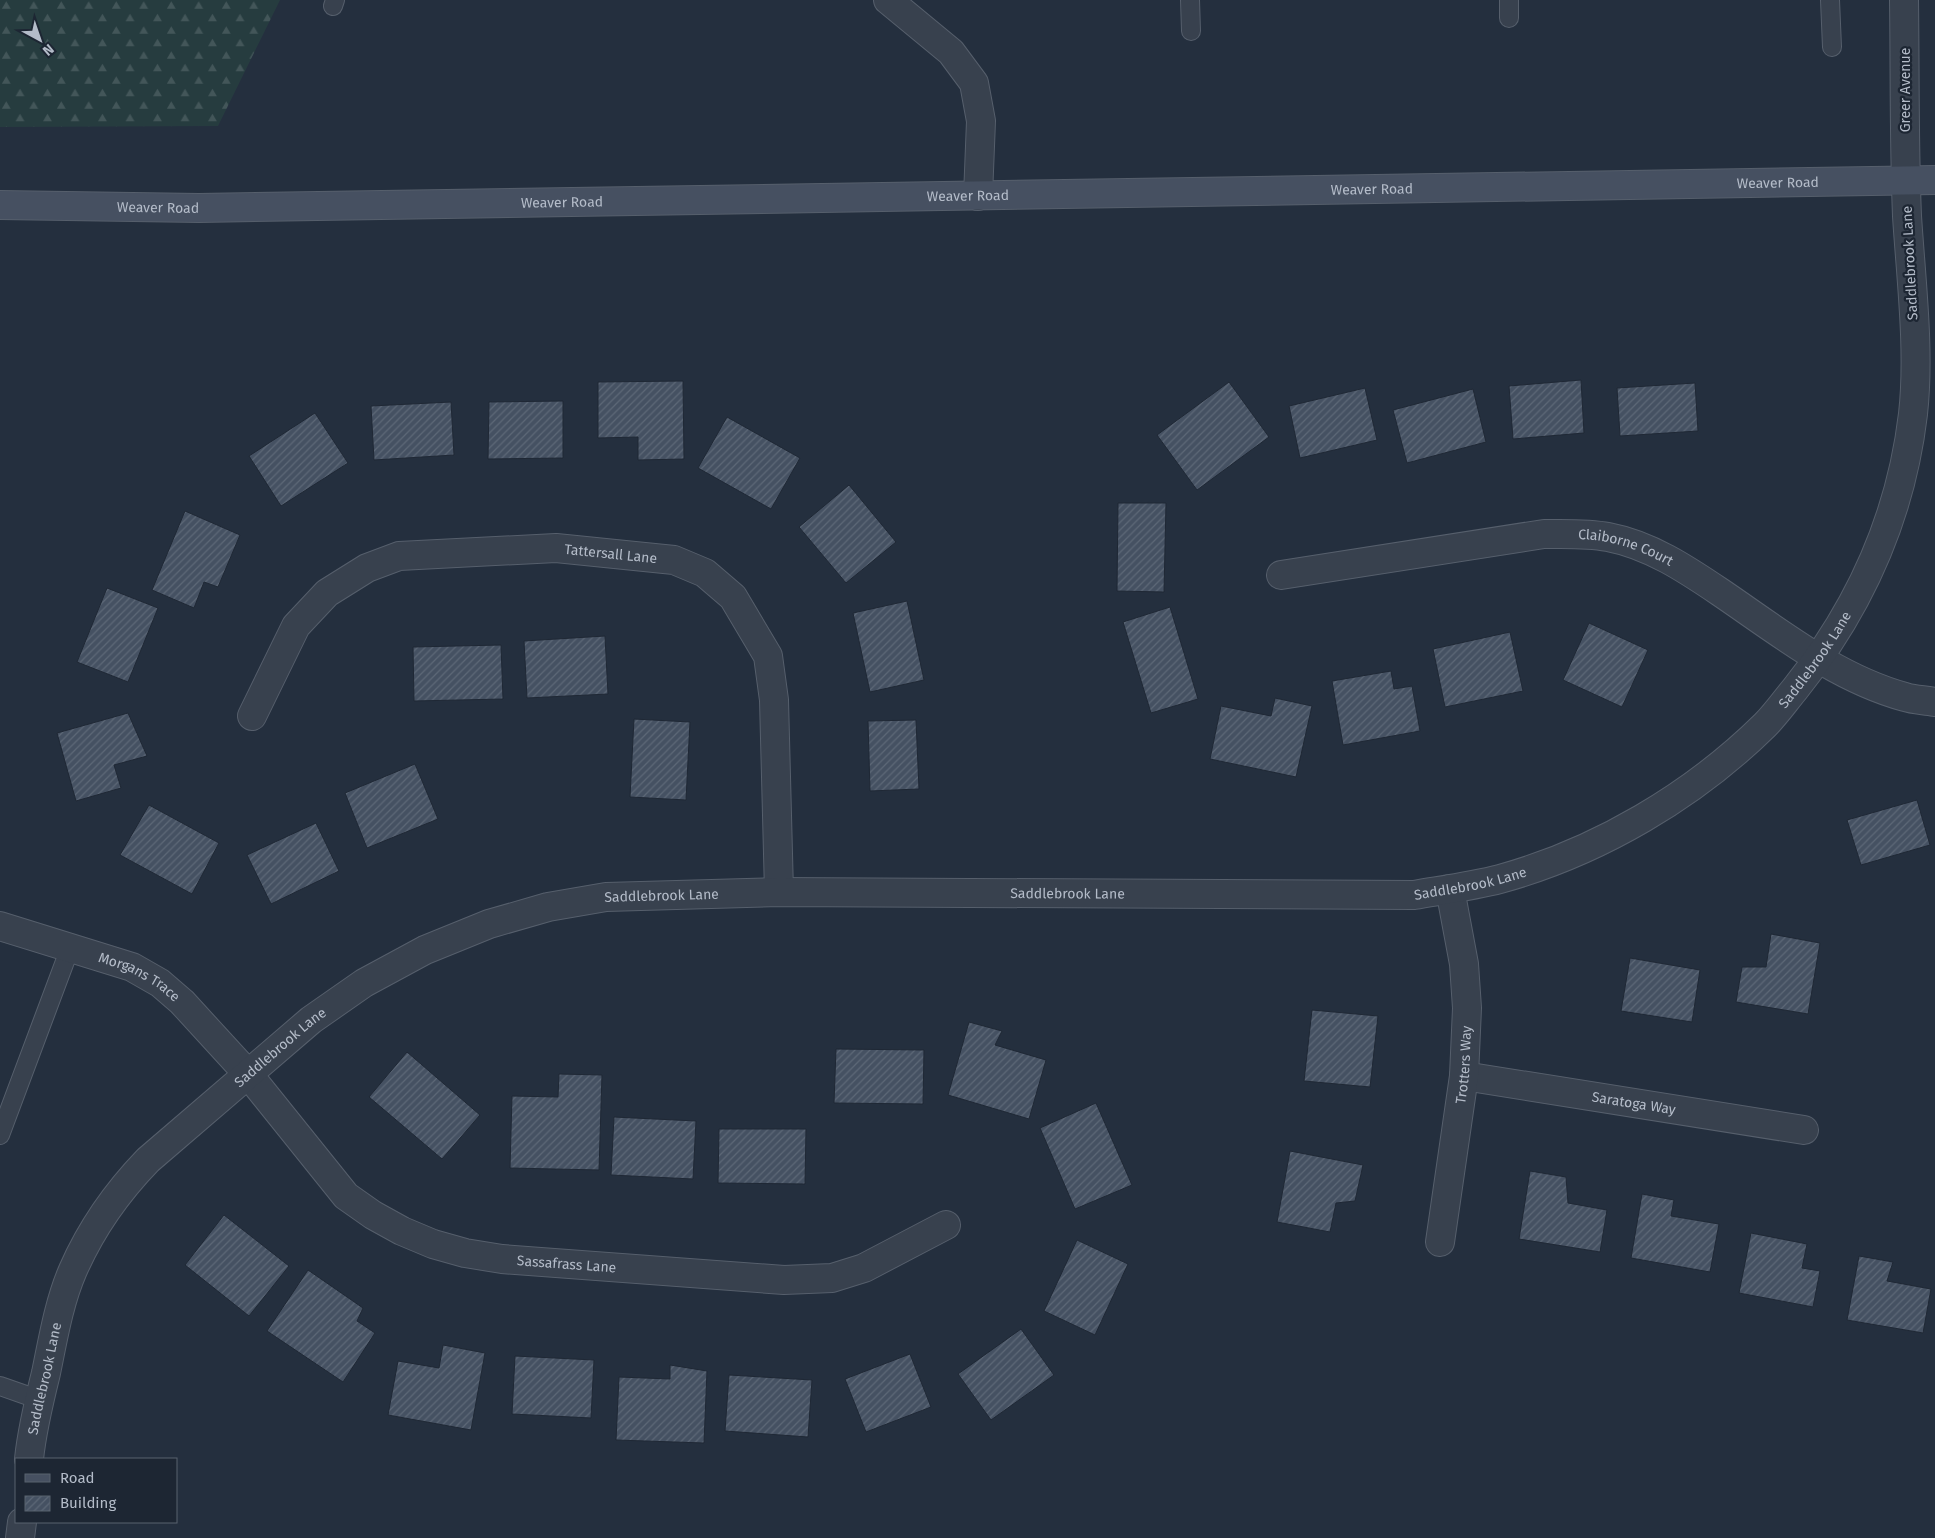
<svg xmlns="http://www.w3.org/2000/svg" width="1935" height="1538" viewBox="0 0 1935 1538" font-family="'Fira Sans',sans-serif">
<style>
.forest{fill:url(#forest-firs)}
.building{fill:url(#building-hatch);stroke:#1f2835}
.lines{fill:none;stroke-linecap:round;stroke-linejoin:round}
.lane-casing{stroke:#565f6c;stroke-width:20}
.street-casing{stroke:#565f6c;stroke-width:30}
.secondary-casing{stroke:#565f6c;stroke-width:30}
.lane{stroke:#38414e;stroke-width:18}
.street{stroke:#38414e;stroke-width:28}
.secondary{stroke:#465061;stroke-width:28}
.labels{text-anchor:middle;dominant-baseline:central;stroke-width:4.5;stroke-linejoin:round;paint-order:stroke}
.street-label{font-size:14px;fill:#b4bcc9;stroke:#1d2633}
</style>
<defs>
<pattern id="forest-firs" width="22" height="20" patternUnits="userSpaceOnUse" patternTransform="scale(1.25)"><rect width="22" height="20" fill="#263c3f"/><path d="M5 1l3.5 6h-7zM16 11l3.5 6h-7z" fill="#435659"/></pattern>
<pattern id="building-hatch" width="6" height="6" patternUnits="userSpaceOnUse" patternTransform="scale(1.25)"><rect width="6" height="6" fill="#455162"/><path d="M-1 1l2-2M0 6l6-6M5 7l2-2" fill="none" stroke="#5d6877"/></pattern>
</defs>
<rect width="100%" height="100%" fill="#242f3e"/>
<!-- forest -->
<path class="forest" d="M0,0h280l-62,126 -218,1z"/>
<!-- building -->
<g class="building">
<path d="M1581,380l3,53 -71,6 -4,-53z"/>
<path d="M683,381l1,78 -46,1v-23l-40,1v-56z"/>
<path d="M1229,382l40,55 -72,53 -40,-55z"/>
<path d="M1695,383l3,48 -78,5 -3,-48z"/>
<path d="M1365,388l12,52 -77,18 -11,-52z"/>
<path d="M1473,389l13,53 -79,21 -14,-53z"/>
<path d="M563,401v57l-75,1 1,-57z"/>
<path d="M451,402l3,53 -80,5 -3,-54z"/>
<path d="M315,413l33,50 -67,43 -32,-50z"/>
<path d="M727,417l73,41 -29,51 -73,-41z"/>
<path d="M849,485l47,57 -50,41 -47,-56z"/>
<path d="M1118,503h48l-2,89 -47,-1z"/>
<path d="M185,511l55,24 -22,52 -14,-5 -10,26 -42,-18z"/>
<path d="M107,588l51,20 -30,74 -51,-20z"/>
<path d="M907,601l17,79 -54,12 -17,-79z"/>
<path d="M1170,607l28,92 -47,14 -28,-91z"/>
<path d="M1589,623l59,27 -26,57 -59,-27z"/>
<path d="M1510,632l13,59 -78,16 -12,-58z"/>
<path d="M605,636l3,58 -81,4 -3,-57z"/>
<path d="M501,645l2,54 -89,2 -1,-54z"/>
<path d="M1391,671l3,18 18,-3 8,45 -77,14 -11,-64z"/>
<path d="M1275,698l37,8 -16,71 -86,-18 11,-53 50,10z"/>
<path d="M128,713l19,43 -33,9 7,23 -45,13 -19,-68z"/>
<path d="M634,719l56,3 -4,78 -56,-3z"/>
<path d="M916,720l3,69 -49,2 -2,-70z"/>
<path d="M415,764l23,55 -71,29 -22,-55z"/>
<path d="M1917,800l13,45 -69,20 -14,-45z"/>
<path d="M149,805l70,38 -27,51 -72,-39z"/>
<path d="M316,823l23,48 -68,33 -24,-49z"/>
<path d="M1771,934l49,9 -12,71 -72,-12 6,-35h24z"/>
<path d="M1630,958l70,12 -8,52 -71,-11z"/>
<path d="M1312,1010l66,6 -8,71 -66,-6z"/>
<path d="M969,1022l33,9 -7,14 51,15 -17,59 -81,-24z"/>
<path d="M836,1049l88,1 -1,54 -89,-1z"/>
<path d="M407,1052l73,63 -38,44 -73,-62z"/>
<path d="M559,1074l43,1 -3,95 -89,-2 2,-72 46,1z"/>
<path d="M1096,1103l36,82 -57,24 -35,-81z"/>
<path d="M614,1117l82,4 -3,58 -82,-4z"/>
<path d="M719,1129h87l-1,55 -87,-1z"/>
<path d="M1290,1151l73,14 -8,36 -19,2 -6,29 -53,-10z"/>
<path d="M1530,1171l36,6 2,26 39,7 -7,42 -81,-13z"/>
<path d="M1642,1194l32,6 -3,16 48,8 -9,48 -79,-14z"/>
<path d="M224,1215l65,51 -40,50 -64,-51z"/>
<path d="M1751,1233l56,11 -5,24 18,3 -7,36 -74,-14z"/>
<path d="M1077,1240l51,24 -33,71 -51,-24z"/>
<path d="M1859,1256l34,6 -6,19 44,8 -8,44 -76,-13z"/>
<path d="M308,1270l55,38 -6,13 18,12 -32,49 -76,-51z"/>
<path d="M1021,1329l33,46 -63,45 -33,-46z"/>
<path d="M443,1345l42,8 -14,77 -83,-15 10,-54 41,7z"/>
<path d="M910,1354l21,53 -65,25 -21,-53z"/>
<path d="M515,1356l79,4 -3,58 -79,-4z"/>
<path d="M670,1365l37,6 -3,72 -88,-3 3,-63 51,2z"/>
<path d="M729,1375l83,5 -4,57 -83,-6z"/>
</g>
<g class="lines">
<defs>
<g id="lane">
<path d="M1190,0l1,31"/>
<path d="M1509,0v18"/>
<path d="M1830,0l2,47"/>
<path d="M333,6l2,-6"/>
<path d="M0,1135l70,-187"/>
<path d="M0,1386l40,14"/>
</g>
<g id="street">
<path d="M888,0l63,52 23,31 7,38 -3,75"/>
<path id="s1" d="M1281,575l263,-41c21,0 43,-1 64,3 42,8 78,32 112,55 59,40 116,86 185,105 9,3 20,3 30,5"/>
<path id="s2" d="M252,716l44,-90 31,-33 40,-25 32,-12 157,-8 118,12 31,13 28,24 35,59 6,44 5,192"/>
<path id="s3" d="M0,926l132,41 28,16 22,19 66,72 98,122 27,19 29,16 31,13 32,9 37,6 282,21 48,-2 32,-10 82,-43"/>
<path id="s4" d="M1464,1076l340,54"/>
<path id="s5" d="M1440,1242l24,-166 3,-68 -3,-44 -14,-75"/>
<path id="s6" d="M29,1459c3,-29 10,-58 17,-86 7,-34 13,-71 27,-103 18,-41 44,-78 75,-110l163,-140 53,-37 61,-33 64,-26 59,-17 58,-10 173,-5 635,3c29,-5 59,-9 86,-16 98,-27 193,-83 265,-154 11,-11 20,-24 30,-36 64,-80 106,-173 118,-275 7,-63 -2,-135 -6,-198 -3,-72 -2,-144 -3,-216"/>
<path d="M20,1538l2,-16"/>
</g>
<g id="secondary">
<path id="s7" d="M0,205l199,3 1736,-28"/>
</g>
</defs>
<!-- lane casing -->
<use href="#lane" class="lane-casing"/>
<!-- street casing -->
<use href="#street" class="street-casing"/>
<!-- secondary casing -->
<use href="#secondary" class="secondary-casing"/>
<!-- lane -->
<use href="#lane" class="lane"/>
<!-- street -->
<use href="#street" class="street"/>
<!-- secondary -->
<use href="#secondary" class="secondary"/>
</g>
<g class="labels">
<!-- street labels -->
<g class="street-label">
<text transform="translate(1905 90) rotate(-90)">Greer Avenue</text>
<text stroke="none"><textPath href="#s7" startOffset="1778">Weaver Road</textPath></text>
<text stroke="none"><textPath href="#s7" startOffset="1372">Weaver Road</textPath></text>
<text stroke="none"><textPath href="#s7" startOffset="968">Weaver Road</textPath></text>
<text stroke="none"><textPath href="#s7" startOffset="562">Weaver Road</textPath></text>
<text stroke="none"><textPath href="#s7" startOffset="158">Weaver Road</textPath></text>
<text transform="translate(1910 263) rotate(-93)">Saddlebrook Lane</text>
<text stroke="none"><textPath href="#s1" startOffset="350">Claiborne Court</textPath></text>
<text stroke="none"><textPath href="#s2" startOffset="439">Tattersall Lane</textPath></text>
<text stroke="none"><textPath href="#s6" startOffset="2154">Saddlebrook Lane</textPath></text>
<text stroke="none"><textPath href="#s6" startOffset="1732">Saddlebrook Lane</textPath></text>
<text stroke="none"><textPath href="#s6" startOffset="1328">Saddlebrook Lane</textPath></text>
<text stroke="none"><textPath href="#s6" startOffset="922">Saddlebrook Lane</textPath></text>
<text stroke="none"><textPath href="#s3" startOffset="149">Morgans Trace</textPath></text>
<text stroke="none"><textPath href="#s6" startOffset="502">Saddlebrook Lane</textPath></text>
<text stroke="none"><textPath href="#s5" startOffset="179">Trotters Way</textPath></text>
<text stroke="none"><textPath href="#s4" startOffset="172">Saratoga Way</textPath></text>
<text stroke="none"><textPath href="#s3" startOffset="689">Sassafrass Lane</textPath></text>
<text stroke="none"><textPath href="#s6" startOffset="82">Saddlebrook Lane</textPath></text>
</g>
</g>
<!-- legend -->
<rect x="15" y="1458" width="162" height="65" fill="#1d2633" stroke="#59626f"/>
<rect x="25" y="1474" width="25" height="8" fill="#465061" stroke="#59626f"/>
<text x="60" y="1483" font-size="15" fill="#b4bcc9">Road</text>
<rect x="25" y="1496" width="25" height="15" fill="url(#building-hatch)" stroke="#59626f"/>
<text x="60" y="1508" font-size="15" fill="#b4bcc9">Building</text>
<!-- north arrow -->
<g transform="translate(40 40) rotate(140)" stroke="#1d2633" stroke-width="4" paint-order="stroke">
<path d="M0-4L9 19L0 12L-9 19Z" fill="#b4bcc9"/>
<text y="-8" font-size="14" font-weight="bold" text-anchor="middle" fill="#b4bcc9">N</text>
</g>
</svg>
